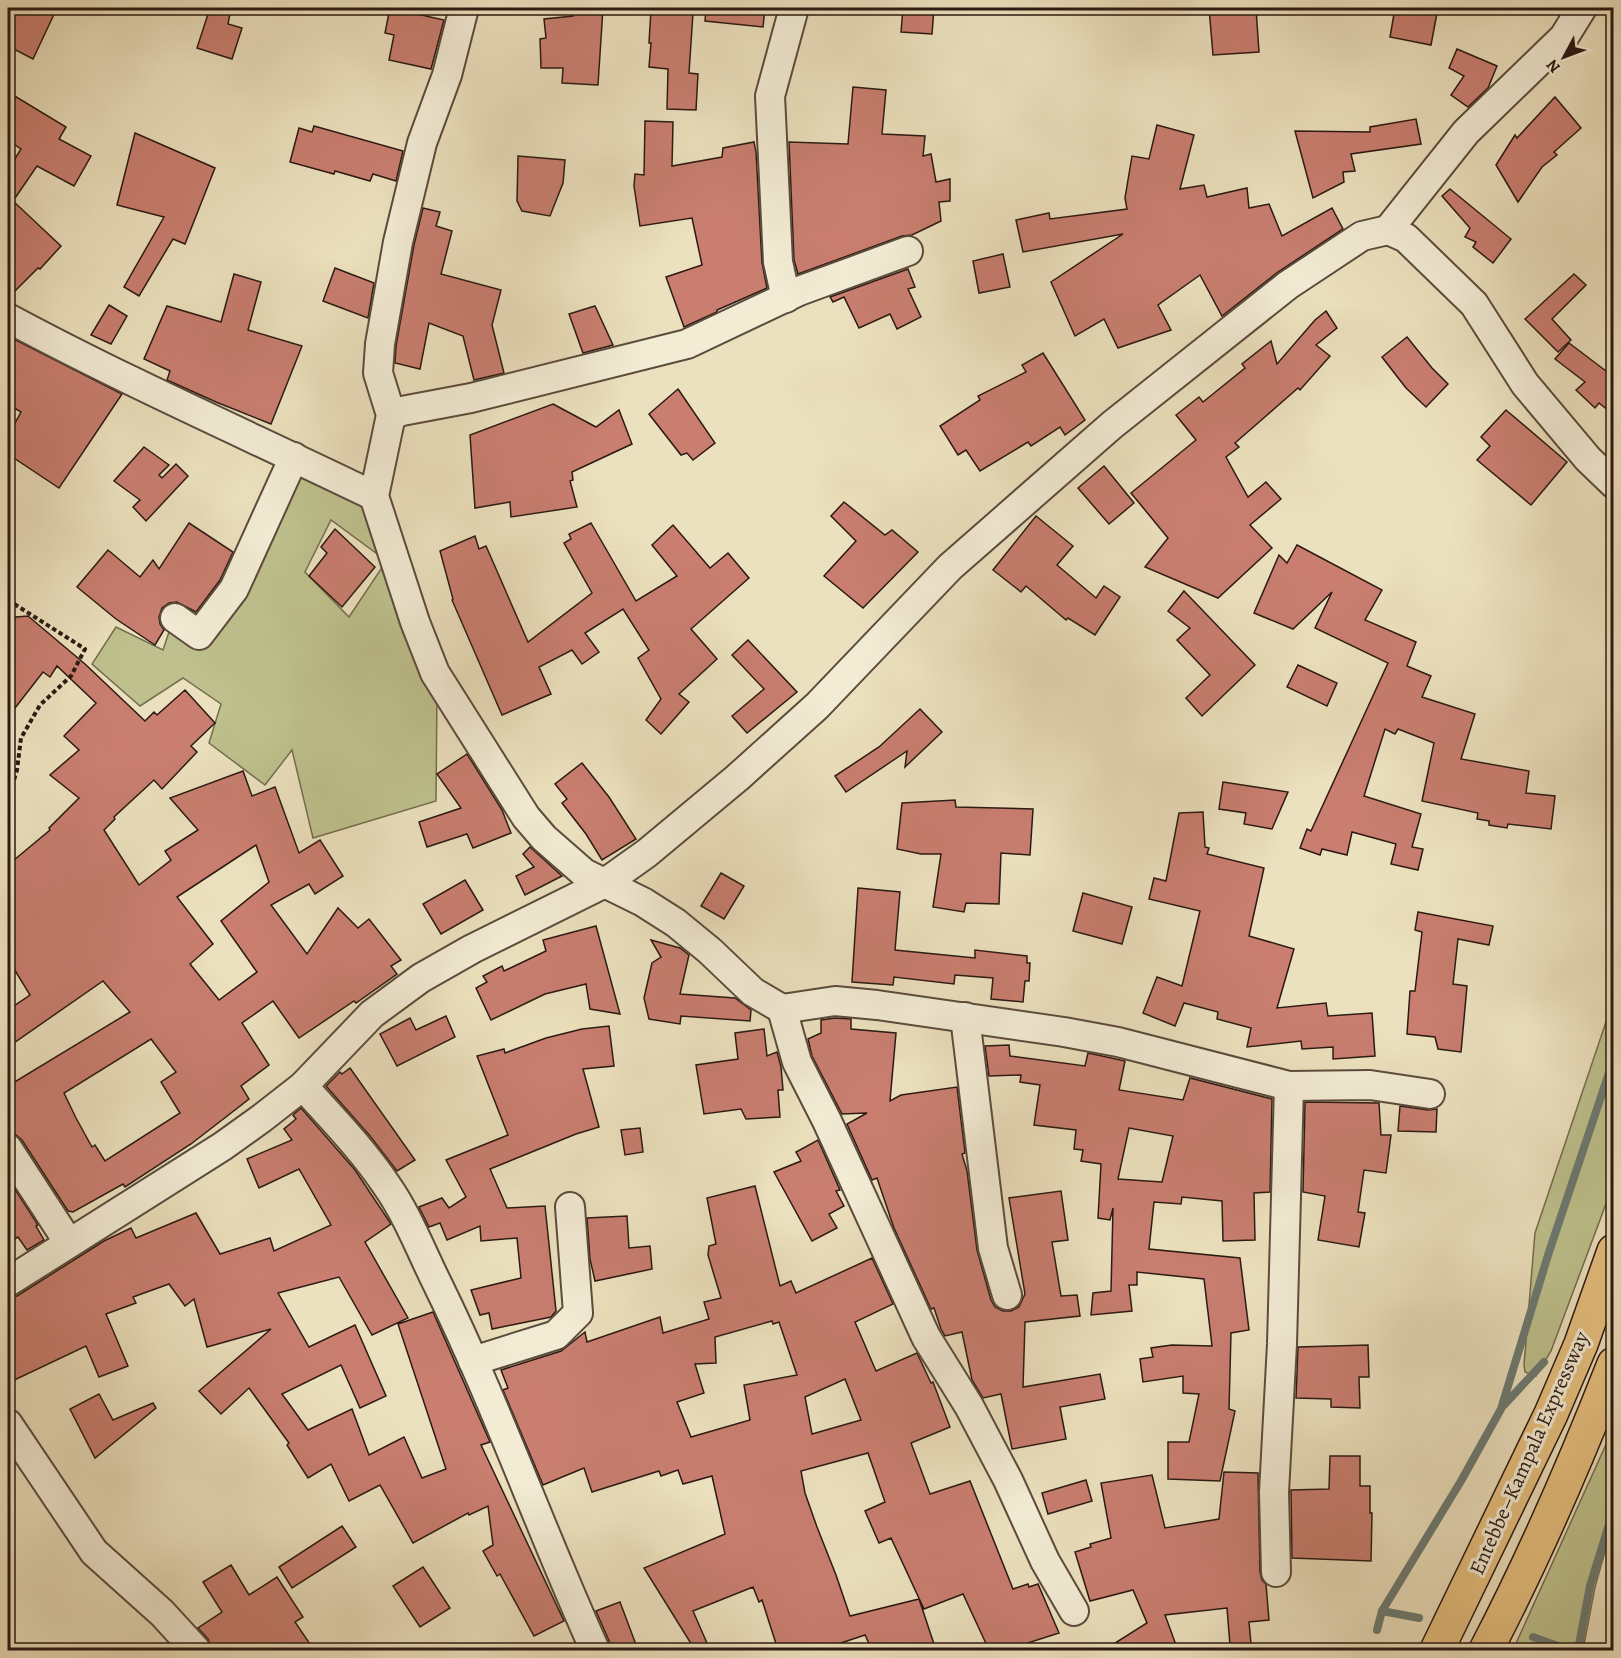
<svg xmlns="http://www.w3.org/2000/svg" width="1621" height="1658" viewBox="0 0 1621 1658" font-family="Alegreya,serif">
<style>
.green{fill:#bec18d;stroke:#746d50;stroke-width:1.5}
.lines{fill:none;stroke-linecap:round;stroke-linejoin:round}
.stream{stroke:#6d7b73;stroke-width:8}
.building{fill:#c97e70;stroke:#2b1912;stroke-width:1.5;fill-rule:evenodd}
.minor-casing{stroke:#5b4b3d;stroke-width:32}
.highway-casing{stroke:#2b1912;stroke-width:36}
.path{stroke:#2b1912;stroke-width:4;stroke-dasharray:4.5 3;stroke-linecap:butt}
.minor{stroke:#f3ecd5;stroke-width:28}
.highway{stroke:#e6c07f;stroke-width:33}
.labels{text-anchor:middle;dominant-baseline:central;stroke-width:6;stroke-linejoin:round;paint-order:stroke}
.street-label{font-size:21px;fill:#2b1912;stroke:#f3ecd5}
</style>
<rect width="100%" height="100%" fill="#ece1be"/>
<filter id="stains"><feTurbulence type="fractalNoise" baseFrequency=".00333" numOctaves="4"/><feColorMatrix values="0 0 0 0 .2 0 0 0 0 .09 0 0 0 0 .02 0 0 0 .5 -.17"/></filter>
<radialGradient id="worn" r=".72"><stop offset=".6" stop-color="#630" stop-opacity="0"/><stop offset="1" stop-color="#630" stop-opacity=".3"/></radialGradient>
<!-- green -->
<g class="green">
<path d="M300,467l71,37 9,52 -49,-36 -26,52 44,45 36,-54 52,129 -1,109 -123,37 -21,-88 -27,35 -56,-42 12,-39 -38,-26 -43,28 -48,-42 24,-37 47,23 8,-24 33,15z"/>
<path d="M1613,1001v184l-62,166 -15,25 -11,-4 -1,-7 11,-132z"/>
<path d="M1613,1429v94l-18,64 -12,63h-70z"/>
</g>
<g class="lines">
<!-- stream -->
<g class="stream">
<path d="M1504,1405l40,-43"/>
<path d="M1382,1611l37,7"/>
<path d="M1377,1630l5,-19 79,-130 40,-72 48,-157 65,-194"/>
<path d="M1533,1637l36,13"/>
<path d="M1578,1650l12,-64 24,-78"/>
</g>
</g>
<!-- building -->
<g class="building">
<path d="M8,8h49l-24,51 -25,-13z"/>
<path d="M210,8h21l-3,16 14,4 -10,31 -35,-11z"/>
<path d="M390,8l54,12 -13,49 -42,-9 5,-25 -9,-2z"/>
<path d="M572,8h31l-5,77 -36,-2 1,-15h-22l-1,-29 6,-1 -2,-19 29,-3z"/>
<path d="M706,8h59l-2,19 -58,-6z"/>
<path d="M903,8h31l-2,26 -31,-2z"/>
<path d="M1209,8h47l3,44 -46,3z"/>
<path d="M1395,8h16l26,5 -6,32 -41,-8z"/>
<path d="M651,9l42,4 -4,60 9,1 -2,36 -29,-1 1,-40 -19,-2 2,-24h-2z"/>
<path d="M1457,49l40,17 -9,22 -20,19 -17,-12 13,-19 -15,-8z"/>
<path d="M853,87l33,3 -4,44 43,2 -2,20 8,-2 5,28 14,-3v22l-11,1 2,19 -29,14 -10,1 -104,38 -4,-14 -5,-118 59,2z"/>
<path d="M8,92l58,35 -7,12 32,17 -17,30 -37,-20 -24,35 48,45 -21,23 -2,-1 -30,30v-128l13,-21 -13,-9z"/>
<path d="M1555,97l26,31 -27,24 3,3 -15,12 -24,35 -22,-37 19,-30 2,3z"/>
<path d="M1416,119l5,25 -70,10 4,17 -12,1 1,10 -31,16 -18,-67 75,1v-5z"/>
<path d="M645,121l28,1 -1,44 50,-9 1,-9 31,-6 2,10 6,111 5,25 -50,22v2l-33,15 -18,-50 36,-12 -10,-47 -52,8 -6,-40 1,-12 9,1z"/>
<path d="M1157,125l37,10 -14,54 24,-4 3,12 40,-9 2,20 20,-4 13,32 50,-28 11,21 -65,43 -56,44 -22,-41 -42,30 13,25 -53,18 -14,-29 -29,17 -24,-54 72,-48 -100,18 -7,-32 33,-7 1,6 77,-10 -2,-11 7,-42 17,3z"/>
<path d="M314,126l89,25 -7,30 -23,-7 -3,7 -35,-10 -1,3 -44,-12 9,-34 13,4z"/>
<path d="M135,133l80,35 -30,76 -12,-5 -34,57 -15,-9 40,-70 -47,-12z"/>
<path d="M518,156l47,4 -2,23 -13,33 -28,-5 -5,-10z"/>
<path d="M1450,189l61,50 -18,24 -20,-16 3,-5 -11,-5 5,-9 -28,-32z"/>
<path d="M423,208l17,4 -4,14 16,5 -11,43 60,16 -9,35 12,48 -30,7 -11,-44 -34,-13 -9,46 -25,-6 1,-17 18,-101z"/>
<path d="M1003,254l7,33 -31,6 -6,-32z"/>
<path d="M335,268l39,15 -6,35 -45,-17z"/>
<path d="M908,269l7,18 -7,2 13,28 -24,12 -7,-15 -31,14 -15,-31 -11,5 -3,-5z"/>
<path d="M234,274l27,8 -13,48 54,16 -31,78 -55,-22 -49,-22 3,-9 -26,-12 23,-53 54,16z"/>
<path d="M1574,274l12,11 -34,34 19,21 -13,12 -33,-33z"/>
<path d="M109,305l18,11 -16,28 -20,-9z"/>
<path d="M595,306l18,39 -30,8 -14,-39z"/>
<path d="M1326,311l11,17 -21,17 14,11 -30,34 -2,-2 -63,55 4,4 -13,10 22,40 18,-15 15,17 -31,26 22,23 -54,50 -73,-31 23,-29 -37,-45 65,-53 -20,-25 23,-18 4,5 42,-34 -3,-4 29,-23 6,23 38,-44z"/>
<path d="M8,336l114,58 -63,94 -51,-34v-18l13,-24 -13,-8z"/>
<path d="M1407,337l25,31 16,16 -22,23 -20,-19 -24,-31z"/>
<path d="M1569,343l45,34v38l-15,-12 -4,5 -19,-18 9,-8 -30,-23z"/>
<path d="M1043,353l42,67 -20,15 -5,-8 -29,19 -3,-4 -48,29 -14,-21 -8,5 -18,-29 40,-26 -2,-4 48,-24 -4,-7z"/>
<path d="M678,389l37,54 -22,17 -6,-7 -6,2 -32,-41z"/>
<path d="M553,404l43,23 23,-17 13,34 -60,28 1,8 -3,1 7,26 -66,10 -1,-15 -35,6 -5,-73z"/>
<path d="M1506,410l61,52 -36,43 -54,-45 13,-14 -9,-9z"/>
<path d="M144,447l25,18 -10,10 3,3 14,-14 12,12 -42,45 -13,-14 7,-7 -26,-19z"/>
<path d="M1104,466l30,37 -25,21 -31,-36z"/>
<path d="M844,502l41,33 7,-5 26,22 -55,56 -39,-32 32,-35 -25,-25z"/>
<path d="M1036,516l37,30 -16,19 39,33 8,-12 16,11 -25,38 -27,-17 -2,2 -40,-34 -5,6 -28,-22z"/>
<path d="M189,523l44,29 -13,28 -24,32 -19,-10 -8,1 -7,5 -3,9 1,7 4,6 -9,15 -39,-26 -39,-32 31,-37 32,27 13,-17 6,9z"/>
<path d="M591,523l45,78 41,-25 -25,-31 21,-20 37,43 18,-15 21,25 -58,51 26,30 -38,35 10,8 -28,32 -15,-14 15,-21 -23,-41 11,-8 -26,-41 -38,24 14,19 -17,12 -10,-14 -33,17 12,27 -49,21 -50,-115 1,-1 -13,-48 35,-15 4,13 7,-3 42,96 64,-49 -28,-50 7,-4 -2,-5z"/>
<path d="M335,529l40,38 -33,40 -33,-31 18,-23 -6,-6z"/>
<path d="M1297,545l85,45 -17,30 51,22 -9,24 24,10 -9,21 53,17 -14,45 68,12 -3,22 29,3 -4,33 -43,-5 -1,4 -18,-3v-4l-12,-2 1,-6 -56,-12 12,-58 -36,-14 -3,5 -10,-5 -21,67 57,18 -9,33 11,2 -5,21 -27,-6 5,-20 -44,-12 -5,23 -25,-6 -2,6 -20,-7 7,-19 4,2 77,-168 -73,-35 17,-36 -39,37 -39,-16 25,-58 8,8z"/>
<path d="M1184,591l71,74 -53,51 -16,-18 24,-23 -33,-35 13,-12 -22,-17z"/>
<path d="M28,616l57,48 60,57 9,-9 3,3 28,-25 30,33 -24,23 6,6 -35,37 -8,-9 -40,37 1,2 -11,11 35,55 32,-25 -6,-9 33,-21 -28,-32 73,-27 9,25 23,-9 24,66 21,-13 23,36 -28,18 -6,-10 -38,21 36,49 31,-46 20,20 11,-9 32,41 -10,6 6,8 -41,29 -2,-2 -55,37 -26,-37 -31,22 27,42 -28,21 8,13 -58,45 -66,43 -2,-3 -50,28 -5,-1 -46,-71 -6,-5 -8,-2v-47l122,-74 -27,-31 -95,66v-37l22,-15 -22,-36v-94l42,-35 -1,-2 30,-30 -29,-23 29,-25 -15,-14 32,-33 -39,-37 -7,11 -7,-5 -35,45v-87l8,-13zM256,845l13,37 -48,39 36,51 -38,28 -29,-36 23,-20 -36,-47zM151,1039l25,33 -15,10 19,31 -75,48 -10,-16 -3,2 -16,-29 -12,-25z"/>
<path d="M748,640l49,52 -50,41 -15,-17 32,-27 -32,-34z"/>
<path d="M1298,665l39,18 -10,23 -40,-19z"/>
<path d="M920,709l22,23 -37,35 2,-16 -61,41 -11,-16 44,-29z"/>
<path d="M467,754l35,56 9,23 -38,15 -6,-14 -40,13 -8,-25 42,-14 -24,-34z"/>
<path d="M582,763l27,34 27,42 -34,21 -16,-26 -24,-31 5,-4 -12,-15z"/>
<path d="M1223,782l65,10 -16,37 -28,-5 2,-11 -27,-4z"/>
<path d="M955,800l1,7 77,2 -3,46 -29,-2 -2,51 -33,-1 -2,9 -31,-5 8,-53h-20l-24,-5 5,-46z"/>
<path d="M1203,812l2,35 4,1 -2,6 57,14 -15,68 45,13 -17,59 49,-5 2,13 44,-3 3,43 -42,3v-12l-31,2 -1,-8 -54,6 4,-19 -34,-9 1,-7 -34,-9 -9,23 -32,-13 14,-36 25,9 18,-75 -51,-12 5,-21 12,3 13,-68z"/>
<path d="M530,847l32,29 -37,19 -9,-19 18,-9 -11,-13z"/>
<path d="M721,873l23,13 -20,33 -23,-13z"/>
<path d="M465,880l18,30 -42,24 -18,-30z"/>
<path d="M858,888l42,4 -5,58 80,8v-8l52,6v7h3l-1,18h-4l-2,21 -32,-3 2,-21 -38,-3 -1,9 -60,-7 -1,8 -41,-3z"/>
<path d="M1083,893l49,14 -10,37 -49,-13z"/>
<path d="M1418,912l75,14 -4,19 -31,-6 -5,45 14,2 -6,66 -23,-3 -3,-12 -28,-3 3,-43h5l7,-59 -7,-2z"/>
<path d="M596,926l24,88 -30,-5 -4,-25 -41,10 -54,26 -15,-32 11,-6 -4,-6 19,-10 2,5 42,-20 -3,-11z"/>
<path d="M651,940l29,8 9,7 -9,39 55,4 16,12 -1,11 -69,-5 -1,8 -31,-5 -5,-21 8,-35 9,-6z"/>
<path d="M446,1016l9,21 -58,29 -17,-32 30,-16 6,12z"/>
<path d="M835,1018l16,1v10l45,4 -6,68 11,-6 56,-8 8,66 -3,1 5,17 10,79 14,50 4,7 8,4h8l8,-4 6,-13 -16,-96 52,-7 7,49 -16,2 9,54 16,-1 3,21 -55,6 -2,65 77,-13 5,25 -45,8 6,32 -54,10 -11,-55 -18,4 -11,-18 -10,-48 -17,4 -4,-7 -7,-21 -3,1 -37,-81 -17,-50 -5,2 -25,-56 20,-11 -25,1 -30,-58 -4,-17 13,-6v-13z"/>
<path d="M609,1026l5,40 -31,3 16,58 -23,7 -86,35 17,39 38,-2 11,105 -5,6 -59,12 -3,-16 -9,2 -9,-25 50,-12 -4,-40 -36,3 -1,-15 -33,14 -7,-17 -11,4 -10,-20 23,-9 7,10 17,-11 -20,-37 62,-25 -31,-79 27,-7 1,4 41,-15 36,-9z"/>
<path d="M764,1029l3,27 10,-4 4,15 2,23h-5l2,27 -34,2 -5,-10 -37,5 -8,-49 42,-6 -3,-26z"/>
<path d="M1009,1045l1,11 75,10 3,-13 37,8 -6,29 64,10 7,-22 82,21 -2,93 -16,1 1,47 -32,1 -1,-40 -40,-4 -1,7 -27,-2 -5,47 91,9 9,72 -18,3 -2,76 6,2 -15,70 -52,-2v-37h21l10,-48 -16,-1v-17l-40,6 -3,-23 13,-2 -2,-9 21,-3 40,1 -8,-67 -67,-7v13h-8l3,26 -41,4 2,-22 18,-2 2,-83 -3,12 -12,-2 3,-54 -20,-3 2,-11 -9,-1 2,-19 -42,-5 6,-40 -20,-3 1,-7 -32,1 -4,-30zM1129,1128l44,8 -11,46 -44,-3z"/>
<path d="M350,1068l65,92 -18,11 -27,-35 -44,-50 14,-14 2,2z"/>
<path d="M1305,1102l74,1 2,32h10l-5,38 -22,-3 -6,42 7,1 -6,34 -41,-7 7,-44 -22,-4z"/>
<path d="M1400,1106l28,4 9,-1 -1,23 -38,-1z"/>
<path d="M301,1108l54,62 36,54 -26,18 43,76 -36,17 -33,-58 -61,16 31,54 46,-22 31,71 -26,12 -19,-43 -59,29 26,36 44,-21 17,46 35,-18 18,41 24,-9 -48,-145 35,-12 57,130 -9,3 83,176 -30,15 -34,-62 -3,2 -14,-25 10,-6 -5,-39 -19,9 -1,-2 -55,30 -33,-58 -31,16 -18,-37 -23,14 -21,-33 2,-2 -40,-55 -28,26 -22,-23 72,-62 -64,18 -13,-48 -9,7 -16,-22 -36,13 3,6 -30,11 22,52 -29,11 -13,-31 -78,37v-85l9,-2 87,-55 27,-13 5,10 60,-25 24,41 50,-16 4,13 57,-26 -32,-56 -40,19 -12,-29 45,-19 -8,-11 12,-10 -3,-4z"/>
<path d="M640,1128l3,24 -18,3 -4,-25z"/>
<path d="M818,1140l22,50 -4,1 8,15 -15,8 8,14 -25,13 -38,-69 27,-11 -5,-9z"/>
<path d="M11,1183l27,42 -2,1 8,14 -17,10 -9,-13 -10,6v-58z"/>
<path d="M755,1186l25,100 11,-5 5,12 76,-35 21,46 -38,18 21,49 41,-18 14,30 2,-1 17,45 -39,16 19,51 40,-13 43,108 15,-5 1,3 9,-3 21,49 -44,14 1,3h-27l-26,-56 -39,15 -33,-71 -12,5 -14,-32 20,-9 -17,-49 -67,18 4,22 12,34 19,48 14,41 69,-17 17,51h-64l-7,-15 -45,15h-42l-16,-50 -3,2 -6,-15 -60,24 17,39h-15l-51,-82 81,-34 -13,-58 -29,8 -5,-14 -17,6 -2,-5 -67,21 -8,-24 -41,17 -40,-95 5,-2 -7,-18 60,-19 24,-19 2,10 73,-25 3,16 46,-14 -5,-17 17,-4 -13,-43 1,-9 7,-2 -9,-46zM772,1321l1,3 6,-2 18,53 -53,10 6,35 -59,17 -14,-35 27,-9 -9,-29 21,-1 -1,-26zM845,1379l16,41 -49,14 -7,-37z"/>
<path d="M627,1216l2,32 21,-2 2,23 -57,12 -5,-22 -3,-41z"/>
<path d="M1368,1345l1,32h-10l1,31 -29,-1v-8l-35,-1 2,-51z"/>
<path d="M99,1394l14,26 40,-17 3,5 -61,50 -25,-49z"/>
<path d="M1330,1456h30v30h10v27h2l-1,48 -79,-3 -1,-68 38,-1z"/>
<path d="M1224,1472l34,1 2,99 2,8 4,4 3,36 -20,2 2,22 -21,1 -3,-37 -62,7 11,30 -14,5h-58l43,-27 -14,-33 -43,11 -15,-49 16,-5 -1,-3 21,-6 -10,-55 51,-8 13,53 54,-9z"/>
<path d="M1086,1480l6,21 -44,13 -6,-21z"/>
<path d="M342,1526l14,21 -64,41 -13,-21z"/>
<path d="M231,1565l18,30 28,-18 26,40 -8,5 19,28h-102l-4,-11 -10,-11 24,-16 -19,-30z"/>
<path d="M423,1567l27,41 -30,19 -27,-41z"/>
<path d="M620,1602l18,48h-27l-1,-7 -14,-32z"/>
</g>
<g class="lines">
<defs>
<g id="minor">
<path d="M464,8l-17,67 -25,68 -24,99 -18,102 -2,29 13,42 -17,81 41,126 20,51 91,144 18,21 40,35 59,29 33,21 34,28 43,41 29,17 53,-8 42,4 187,27 54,10 171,44 81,-1 60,9"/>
<path d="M1388,230l78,-98 98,-95 18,-29"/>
<path d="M786,298l-8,-36 -8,-166 24,-88"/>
<path d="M8,318c119,64 244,119 366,178"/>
<path d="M391,415l11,-4 69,-13 216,-54 112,-53 109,-40"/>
<path d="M175,618l24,17 35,-46 60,-132"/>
<path d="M782,1009l15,53 30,59 99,216 43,69 39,74 37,81 29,50"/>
<path d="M965,1017l28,231 14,47"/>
<path d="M303,1086c29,32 60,64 84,100 21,30 34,65 50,97 59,120 103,246 158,367"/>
<path d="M8,1149l61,94"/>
<path d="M8,1282l215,-136 39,-28 41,-32 69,-72 49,-36 51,-29 133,-66 42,-30 90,-75 80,-72 133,-139 162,-142 176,-140 74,-49 26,-6 18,8 68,66 51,80 63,75 26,25"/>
<path d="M473,1361l83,-26 22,-22 -8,-106"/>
<path d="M8,1424l86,128 68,61 34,37"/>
<path d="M1276,1572l-2,-80 8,-148 7,-258"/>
</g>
<g id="highway">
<path d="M1437,1650l114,-236 30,-70 33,-93"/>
<path d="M1486,1650c48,-92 90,-189 128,-286"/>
</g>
</defs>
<!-- minor casing -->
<use href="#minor" class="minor-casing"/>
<!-- highway casing -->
<use href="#highway" class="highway-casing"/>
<!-- path -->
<path class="path" d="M8,600l77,49 -14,27 -31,29 -19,33 -4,32 -7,23 3,24 -5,7"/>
<!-- minor -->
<use href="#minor" class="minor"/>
<!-- highway -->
<use href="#highway" class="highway"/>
</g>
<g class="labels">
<!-- street labels -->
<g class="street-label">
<text transform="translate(1529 1453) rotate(-66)">Entebbe–Kampala Expressway</text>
</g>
</g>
<!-- margin -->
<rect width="1621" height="1658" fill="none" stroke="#ece1be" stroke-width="30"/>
<rect x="9" y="9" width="1603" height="1640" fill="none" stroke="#2b1912" stroke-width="3"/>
<rect x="15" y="15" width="1591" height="1628" fill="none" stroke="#2b1912" stroke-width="1.5"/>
<!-- north arrow -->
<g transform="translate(1564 57) rotate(229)" stroke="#f3ecd5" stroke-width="4.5" paint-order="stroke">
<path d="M0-4.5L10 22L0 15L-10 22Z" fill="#2b1912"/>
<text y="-9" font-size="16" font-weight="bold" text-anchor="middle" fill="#2b1912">N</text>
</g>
<rect width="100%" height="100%" filter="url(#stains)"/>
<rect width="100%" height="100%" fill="url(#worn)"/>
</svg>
